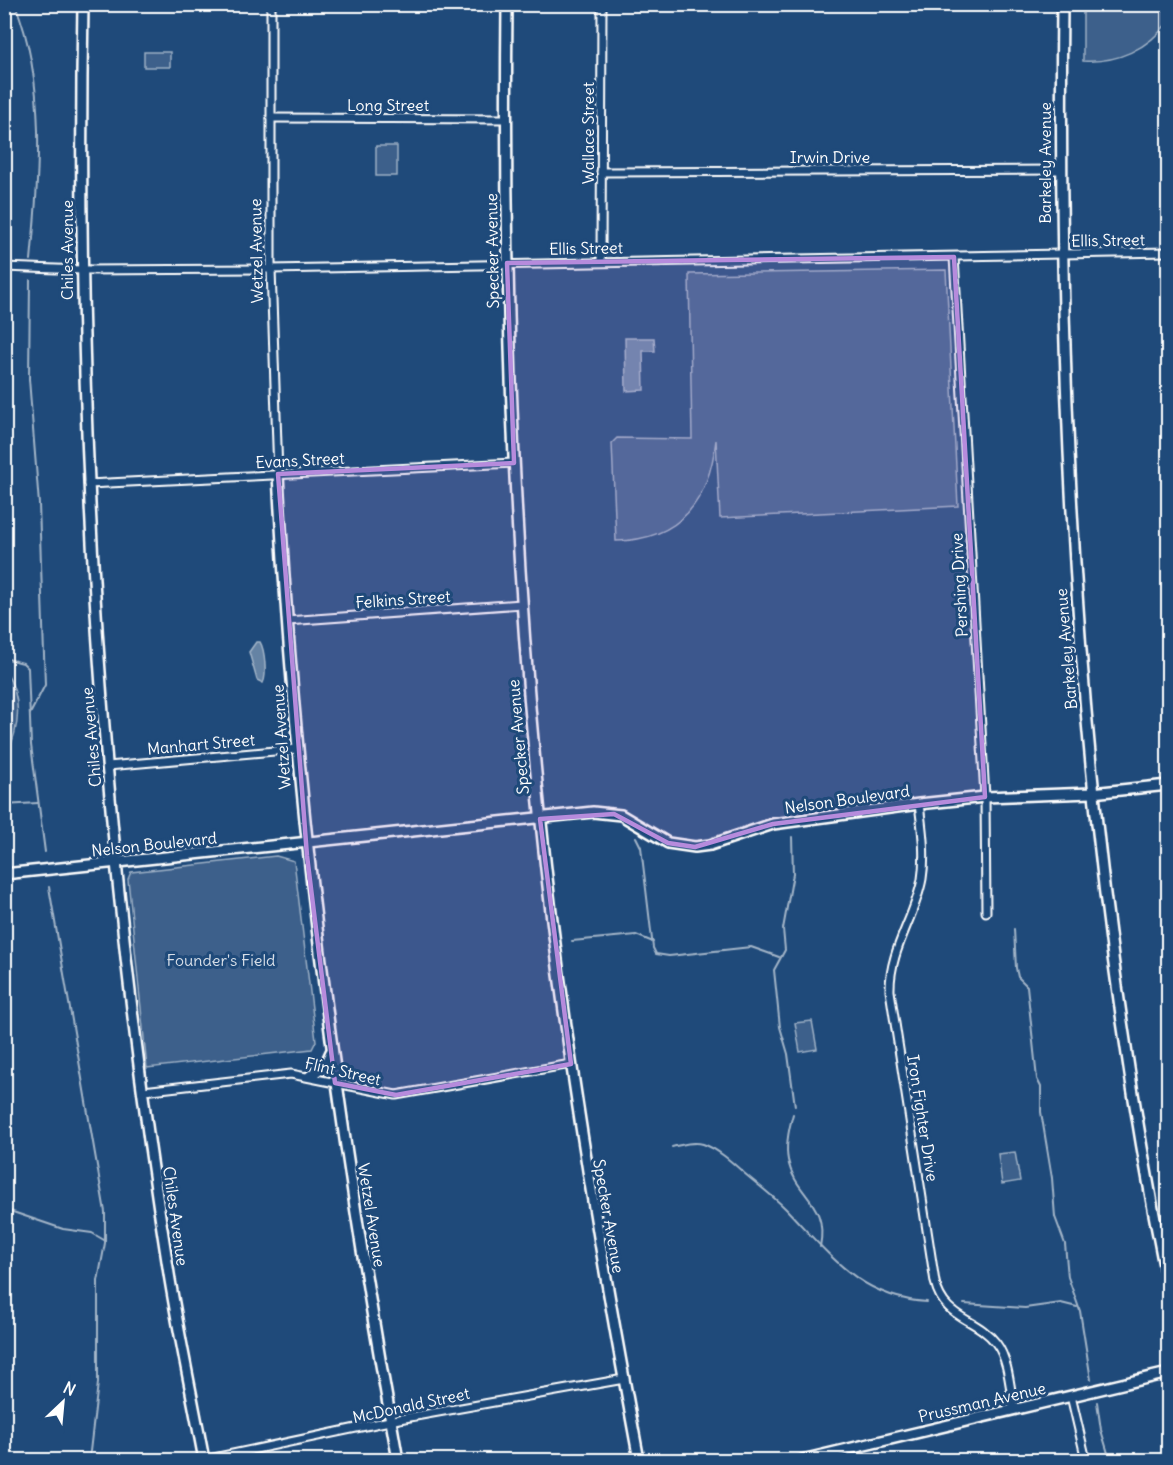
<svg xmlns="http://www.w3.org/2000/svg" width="1173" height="1465" viewBox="0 0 1173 1465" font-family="Delius,sans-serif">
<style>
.green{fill:#3c618b;stroke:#9eb0c5;stroke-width:1.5}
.water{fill:#6583a4;stroke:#a3b5c8;stroke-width:1.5}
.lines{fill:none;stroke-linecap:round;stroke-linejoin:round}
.stream{stroke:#a3b5c8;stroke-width:2}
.street-casing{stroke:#fff;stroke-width:11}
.secondary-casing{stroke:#fff;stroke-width:14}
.street{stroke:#1f4a7a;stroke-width:7}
.secondary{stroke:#1f4a7a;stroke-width:9}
.marked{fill:#b68bdc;fill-opacity:0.2;stroke:#b68bdc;stroke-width:4.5;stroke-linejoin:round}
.labels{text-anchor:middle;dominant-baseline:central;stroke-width:6;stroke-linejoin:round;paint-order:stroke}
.street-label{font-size:16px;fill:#fff;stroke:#1f4a7a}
.park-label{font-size:16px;fill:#d8dfe8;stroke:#1f4a7a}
</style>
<rect width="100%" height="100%" fill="#1f4a7a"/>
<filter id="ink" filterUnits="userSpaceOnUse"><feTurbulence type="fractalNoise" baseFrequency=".0167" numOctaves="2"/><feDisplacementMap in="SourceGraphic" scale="12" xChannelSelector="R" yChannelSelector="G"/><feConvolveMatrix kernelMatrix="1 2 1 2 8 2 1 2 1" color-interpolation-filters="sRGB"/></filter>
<g filter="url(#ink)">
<!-- green -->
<g class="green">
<path d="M1083,5h85v17c-20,27 -51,41 -85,39z"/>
<rect x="144" y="52" width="26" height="15"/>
<rect x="376" y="146" width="21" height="30"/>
<path d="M946,270l12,236 -238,12 -4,-78c-7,59 -34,100 -100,101l-4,-98 5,-5 75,1 -3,-165z"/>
<path d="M5,671c19,29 15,58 0,87z"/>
<path d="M276,856l18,5 22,180 -4,8 -165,19 -19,-189 3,-7z"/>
<path d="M812,1021l5,28 -17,3 -5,-29z"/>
<path d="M1015,1152l5,29 -18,3 -4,-30z"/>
</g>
<!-- water -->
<g class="water">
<path d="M625,338h29l1,13h-12l1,39 -18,1z"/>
<path d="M256,642h4c5,8 7,34 3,41l-6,-3 -8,-28z"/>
</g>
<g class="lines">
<!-- stream -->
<g class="stream">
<path d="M15,4c32,80 24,173 16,256"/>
<path d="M30,280l-1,99 10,125 6,181 -15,29"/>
<path d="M4,658l19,5 5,5 3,77 14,107"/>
<path d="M4,805l34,-2"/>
<path d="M636,837l5,10 12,101 3,6 13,2 82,-9 28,10"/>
<path d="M792,837l1,37 -10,55 2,21 -11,20 6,57 8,27 7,52"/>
<path d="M49,887l56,325v31l-7,38v102l-9,77"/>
<path d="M1014,929l2,39 2,9 9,9 10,93 4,8v25l11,66 3,39 10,27 3,33 12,34 11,69"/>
<path d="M572,941l64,-6 17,7"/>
<path d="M793,1114c-4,14 -8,31 -5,46 7,37 41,41 32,87"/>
<path d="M672,1147c10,-2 21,-6 31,-3 15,5 30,19 41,29 14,12 29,23 42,36 43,45 74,89 141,93"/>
<path d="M4,1209l59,20 29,4 12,7"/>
<path d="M964,1304l61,4 36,-5 16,4"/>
<path d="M1097,1402l4,28 9,30"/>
</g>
<defs>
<g id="street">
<path d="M271,4v265l7,205"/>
<path d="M271,118l235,1"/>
<path d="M601,172l459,-2"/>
<path d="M954,257l31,540 1,115"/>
<path d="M601,262l1,-258"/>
<path d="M4,267l78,3 189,-1 897,-17"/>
<path d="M88,484l426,-21"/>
<path d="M287,621l235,-17"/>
<path d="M108,766l189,-17"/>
<path d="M919,804c3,25 7,50 3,75 -7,39 -33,71 -32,112l45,291c9,38 41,35 61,61 13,17 14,46 18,67"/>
<path d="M143,1091l148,-17 105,21 175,-31"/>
<path d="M1071,1396l15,64"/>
<path d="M204,1460l195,-41 225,-40"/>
</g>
<g id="secondary">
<path d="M83,4c-8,427 19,854 87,1276 10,60 23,120 34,180"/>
<path d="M507,4c-3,271 5,540 33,809 22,218 59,433 99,647"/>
<path d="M1062,4c-5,430 20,860 106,1282"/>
<path d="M278,474c17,332 60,660 120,986"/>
<path d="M4,874l589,-62 28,3 47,28 27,4 15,-2 63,-21 146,-20 66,-7 107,-4 76,-8"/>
<path d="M310,1076l15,-11 6,-13"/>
<path d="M802,1460l366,-87"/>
</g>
</defs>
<!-- street casing -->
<use href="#street" class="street-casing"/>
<!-- secondary casing -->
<use href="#secondary" class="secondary-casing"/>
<!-- street -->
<use href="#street" class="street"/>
<!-- secondary -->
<use href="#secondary" class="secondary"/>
</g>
</g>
<!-- marked area -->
<path class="marked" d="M954,257l31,540 -212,27 -78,23 -27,-4 -54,-29 -74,5 31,245 -175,31 -61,-12 -28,-227 -29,-382 236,-11 -7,-200z"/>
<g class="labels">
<!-- street labels -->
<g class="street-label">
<text x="388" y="105">Long Street</text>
<text transform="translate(588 133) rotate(-90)">Wallace Street</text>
<text x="830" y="157">Irwin Drive</text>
<text transform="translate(1045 163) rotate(-90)">Barkeley Avenue</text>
<text transform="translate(1108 240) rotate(-1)">Ellis Street</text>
<text transform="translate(586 248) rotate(-1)">Ellis Street</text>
<text transform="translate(67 250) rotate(-90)">Chiles Avenue</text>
<text transform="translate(256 251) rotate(-91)">Wetzel Avenue</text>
<text transform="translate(492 251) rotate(-91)">Specker Avenue</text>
<text transform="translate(300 460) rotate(-3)">Evans Street</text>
<text transform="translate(959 585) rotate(-93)">Pershing Drive</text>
<text transform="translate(403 599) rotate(-4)">Felkins Street</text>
<text transform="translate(1066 649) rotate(-95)">Barkeley Avenue</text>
<text transform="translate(91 737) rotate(-95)">Chiles Avenue</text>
<text transform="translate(281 737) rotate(-94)">Wetzel Avenue</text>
<text transform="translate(518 737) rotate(-95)">Specker Avenue</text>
<text transform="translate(201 744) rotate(-5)">Manhart Street</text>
<text transform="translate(847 799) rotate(-8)">Nelson Boulevard</text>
<text transform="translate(154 844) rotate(-6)">Nelson Boulevard</text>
<text transform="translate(343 1071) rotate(13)">Flint Street</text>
<text transform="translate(923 1118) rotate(81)">Iron Fighter Drive</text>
<text transform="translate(372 1215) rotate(81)">Wetzel Avenue</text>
<text transform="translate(176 1216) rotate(82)">Chiles Avenue</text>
<text transform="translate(609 1216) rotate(80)">Specker Avenue</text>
<text transform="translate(982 1402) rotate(-13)">Prussman Avenue</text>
<text transform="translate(411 1405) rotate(-12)">McDonald Street</text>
</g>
<!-- park labels -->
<g class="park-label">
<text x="221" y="960">Founder's Field</text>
</g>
</g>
<!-- margin -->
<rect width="1173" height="1465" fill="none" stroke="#1f4a7a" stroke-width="24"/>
<rect x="12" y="12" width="1149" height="1441" fill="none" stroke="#fff" stroke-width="2" filter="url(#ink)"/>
<!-- north arrow -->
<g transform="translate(63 1402) rotate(26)" stroke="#1f4a7a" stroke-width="4.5" paint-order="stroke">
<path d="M0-4.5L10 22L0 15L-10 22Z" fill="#ffffff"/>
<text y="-9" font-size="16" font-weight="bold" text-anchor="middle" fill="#ffffff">N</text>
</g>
</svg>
